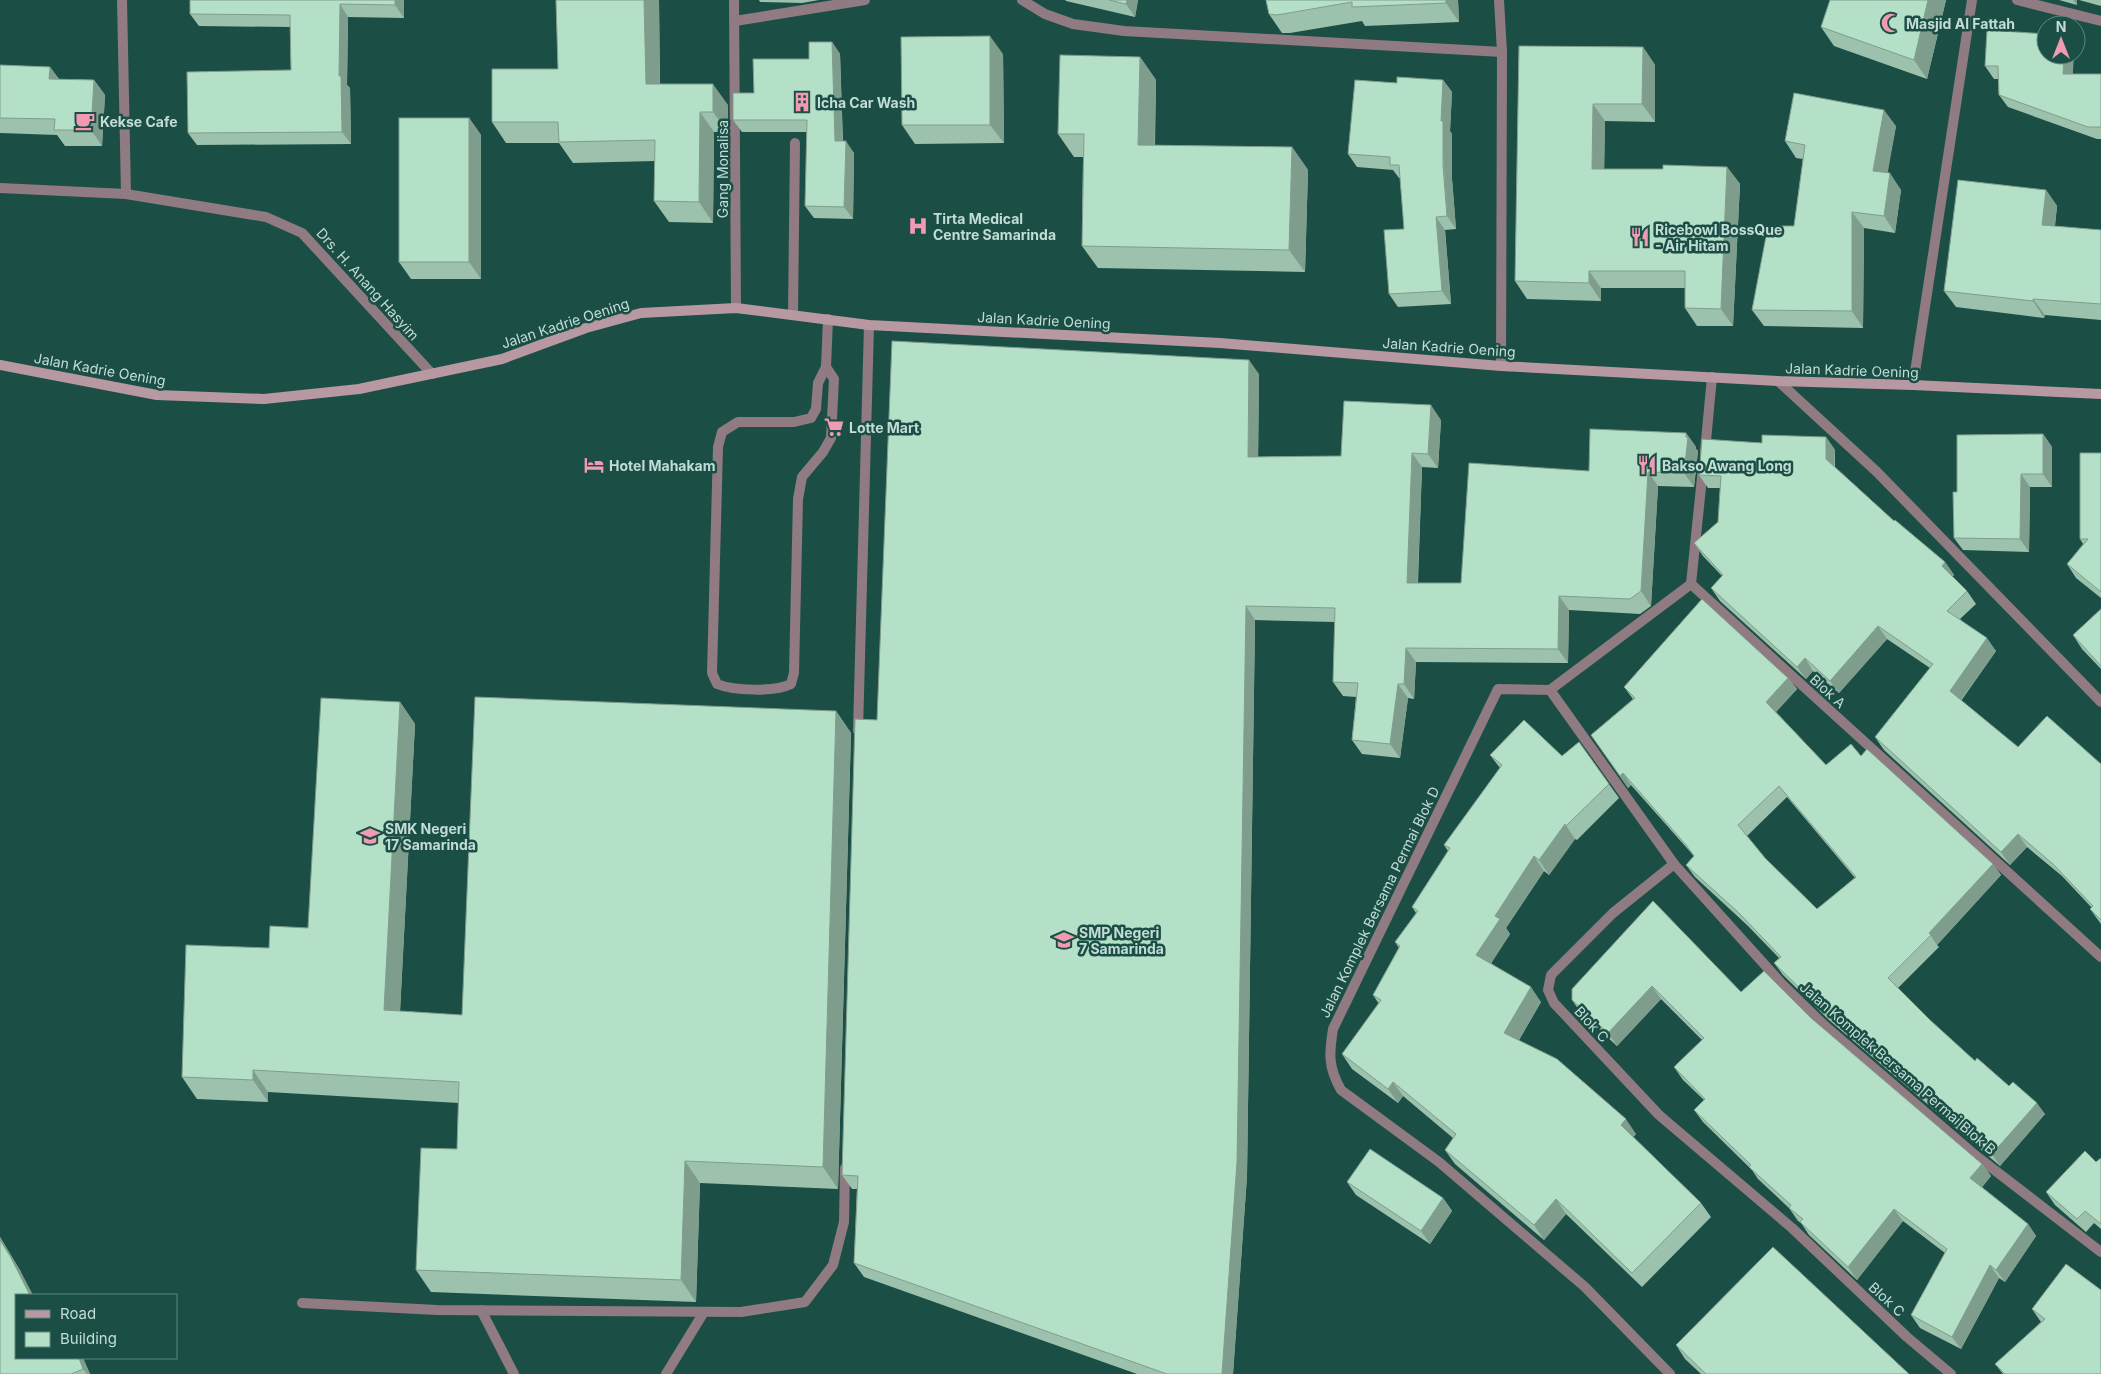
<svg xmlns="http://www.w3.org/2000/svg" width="2101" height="1374" viewBox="0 0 2101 1374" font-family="Inter,sans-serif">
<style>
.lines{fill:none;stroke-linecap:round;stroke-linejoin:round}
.lane{stroke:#8f7b81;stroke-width:10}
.street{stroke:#8f7b81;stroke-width:10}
.secondary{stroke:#b899a1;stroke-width:10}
.wall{fill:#9cc1ac;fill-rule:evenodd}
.shaded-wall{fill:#7f9d8c}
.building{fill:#b5e0c8;stroke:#7f9d8c;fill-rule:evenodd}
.labels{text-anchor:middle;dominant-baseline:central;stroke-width:5;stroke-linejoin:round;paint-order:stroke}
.poi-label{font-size:14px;font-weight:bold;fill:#c2dcd6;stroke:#1b4f46;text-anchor:start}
.street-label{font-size:14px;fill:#c2dcd6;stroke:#1b4f46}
</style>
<rect width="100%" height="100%" fill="#1b4f46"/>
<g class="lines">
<!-- lane -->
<g class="lane">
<path d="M793,315l2,-172"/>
<path d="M826,367l8,12 -3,59 -8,14 -21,25 -4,22 -4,174 -3,11c-16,8 -57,7 -74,0l-5,-11 6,-226 4,-15 16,-10h56l17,-4 5,-9 2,-26z"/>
<path d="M826,367l2,-48"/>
<path d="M858,731l11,-406"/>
<path d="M302,1303l135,7 304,2 64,-10 28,-37 11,-43 1,-54"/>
<path d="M481,1310l33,64"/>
<path d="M666,1374l38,-62"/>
</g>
<!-- street -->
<g class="street">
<path d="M122,0l4,194"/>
<path d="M734,0l2,308"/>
<path d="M1022,0l23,14 28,10 51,7 378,21"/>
<path d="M1499,0l3,52 -1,314"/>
<path d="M2017,0l84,21"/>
<path d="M735,21l130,-21"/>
<path d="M0,188l126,6 140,23 36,16 130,141"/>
<path d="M1778,381l99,91 224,230"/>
<path d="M1913,385l59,-385"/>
<path d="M1705,451l7,-74"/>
<path d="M1703,468l-12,116 410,373"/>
<path d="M1550,690l141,-106"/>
<path d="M1674,864l108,120 42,41 151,130 126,97"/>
<path d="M1670,1374l-85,-87 -146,-125 -98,-72c-13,-23 -12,-36 -8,-61l165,-340 52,1 124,174 -61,49 -62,62 -3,15 6,13 105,112 133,113 115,109 44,37"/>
</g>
<!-- secondary -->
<path class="secondary" d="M0,365l157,30 107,4 95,-10 143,-30 84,-31 55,-15 95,-5 133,17 351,18 281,23 277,15 135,4 188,9"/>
</g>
<!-- wall -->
<g class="wall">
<path d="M190,0h214v18l-56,-1 -1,68 3,3 1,56 -154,1 -9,-12 103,-63 -1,-43 -91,-1 -9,-12z"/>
<path d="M556,0h103l1,84 68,21v27h-14l-1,91 -44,-1 -15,-21 1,-40 -82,2 -14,-20h-53l-14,-21 66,-53z"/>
<path d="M759,0h60l-17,3 -42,-1z"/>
<path d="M1065,0h73l-3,17 -69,-16z"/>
<path d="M1266,0h192l1,22 -94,4 -3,-5 -72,12h-8l-13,-19z"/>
<path d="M1830,0h116l-19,79 -93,-33 -13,-19z"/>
<path d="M2059,0h18v5z"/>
<path d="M2079,0h22v6z"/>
<path d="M2046,34l26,40h29v65h-4l-89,-32 -9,-12 -1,-16h-4l-9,-13z"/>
<path d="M832,42l8,12 3,87 11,12 -1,66 -39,-1 -9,-12 2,-74h-65l-9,-12 21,-27 55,-34z"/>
<path d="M1519,46l124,1 12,18v57l-50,-1 -1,48h59l64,-2 13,17 -7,142h-36l-12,-18v-20h-84v13l-74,-2 -12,-18z"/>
<path d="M1003,54l1,89 -89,1 -13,-19z"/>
<path d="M1140,57l16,23 -1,65 137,2 16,23 -3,102 -207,-4 -16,-22 1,-89h-9l-16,-23z"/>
<path d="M0,65l50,2 9,12 35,1 11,15 -3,51h-37l-8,-11 -57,-2z"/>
<path d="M1443,80l9,12 -2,39 2,3v45l4,50 -11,1 6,74 -53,3 -9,-13 15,-65 -4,-51h-1l-6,-8 -36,-3 -9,-13 49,-71z"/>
<path d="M469,118l12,17v144h-70l-12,-17z"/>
<path d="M1896,126l-9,47 14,17 -6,43 -31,-5 -1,100 -99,-2 -12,-16 42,-84 9,-67 -7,-1 -11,-17z"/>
<path d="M2046,190l11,16 -2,20 46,4v90l-56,-5 -1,3 -88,-11 -12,-16z"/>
<path d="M1259,374l-1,83 83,-1 100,-36 -3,48 -16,-1 -4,116h43l128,-112 97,-38 10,14v2l2,2 -4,36 -36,-1 -7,120 -11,8 -71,-4 -1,53 -152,-1 -2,37 -6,-1 -8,60 -38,-4 -10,-14 4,-43 -13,-1 -10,-14 2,-60 -80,-2 -8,556 -14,198h-96l-273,-97 -10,-14 3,-74h-5l-10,-14 35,-455z"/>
<path d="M2043,434l9,13v40h-22l-1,65 -66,-2 -9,-12 3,-46z"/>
<path d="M1826,437l9,13v17l59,54 51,41 9,13 -2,2 15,14 9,13 -16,15 36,32 -35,50 57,46 83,17v160l-11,-15 2,-1 -30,-32 -35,-29 -17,18 -126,-115 -9,-13 55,-69 -43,-29 -48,54 -26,-22 -7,8 -86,-78 -9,-13 11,-12 -19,-20 -9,-13 24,-21 2,-34h-12l-9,-13 63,-32z"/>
<path d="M2101,453v145l-25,-20 -9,-14 16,-20 -3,-5z"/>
<path d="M2101,609v60l-19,-20 -9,-14z"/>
<path d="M1788,678l9,11 -21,23 50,53 35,-9 132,108 8,11 -64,70 2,2 -41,41 32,32 45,41 70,53 -45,52 -171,-146 -46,-45 -9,-12 5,-5 -32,-33 -52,-48 -9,-12 8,-9 -1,-1 -62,-70 -3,3 -37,-53 42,-36 -9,-12zM1787,797l68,81 -38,31 -52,-51 -18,-22z"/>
<path d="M400,702l15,22 -15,287 62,4 374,-304 15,22 -13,456 -138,-6 -4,119 -265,-10 -15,-22 41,-121 2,-46 -191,-11v10l-71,-3 -15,-22 87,-129 39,-20z"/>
<path d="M1579,742l40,56 -42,42 -2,-1 -26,36 -5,-4 -38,57 4,6 -19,29 50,39 -22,38 117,94 -3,3 68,66 10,14 -69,70 -76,-73 -22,26 -89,-76 -10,-14 8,-12 -50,-42 -5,7 -46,-34 -10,-15 37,-50 -6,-9 26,-47 -4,-6 21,-29 -4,-6 36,-56 -4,-6 56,-77 -10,-13 72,1z"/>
<path d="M1653,901l88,91 70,26 171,146 9,12 -9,11 46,37 8,12 -31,46 -6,-4 -38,71 -41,-21 -9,-13 34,-62 -42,-32 -46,59 -48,-45 -8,-12 -3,-2 -9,-13 -31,-29 -6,-9 -49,-48 -9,-12 10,-10 -21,-20 -9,-13 28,-27 -41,-41 -44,47 -36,-33 -9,-13z"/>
<path d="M2101,1158v71l-7,-6 -8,9 -31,-27 -9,-13 50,-30z"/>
<path d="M1347,1182l96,16 9,13 -22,33 -74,-49z"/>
<path d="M0,1237l21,35 -5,86h67l7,16h-90z"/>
<path d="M2101,1290v84h-98l-8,-10 46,-42 -9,-13z"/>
<path d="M1676,1345l233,29h-208l-16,-15z"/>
</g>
<!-- shaded-wall -->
<g class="shaded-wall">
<path d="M395,0h9v18l-9,-13z"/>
<path d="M644,0h15l1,105 -14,-21z"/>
<path d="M1127,0h11l-3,17 -9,-13z"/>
<path d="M1446,0h12l1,22 -13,-19z"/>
<path d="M1928,0h18l-19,79 -13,-19z"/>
<path d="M2073,0h4v5z"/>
<path d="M340,4l8,13 -1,68 3,3 1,56 -9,-12 -3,-56z"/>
<path d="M990,36l13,18 1,89 -14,-18z"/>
<path d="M832,42l8,12 3,99 -8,-12z"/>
<path d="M1643,47l12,18v57l-13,-18z"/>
<path d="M2064,55h10l-2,32 -9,-13z"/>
<path d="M1140,57l16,23 -2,87 -16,-22z"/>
<path d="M50,67l11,16 -12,-4z"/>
<path d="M94,80l11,15 -3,51 -11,-16z"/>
<path d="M1443,80l9,12 -2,39 2,3v45l4,50 -9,-13 -6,-95z"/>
<path d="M713,84l15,21v27l-15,-20z"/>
<path d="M1593,104l12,17 -1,65 -12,-17z"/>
<path d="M1884,110l12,16 -11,62 -12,-17z"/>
<path d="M700,112l14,20 -1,91 -14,-21z"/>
<path d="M469,118l12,17v144l-12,-17z"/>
<path d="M846,141l8,12 -1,66 -9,-12z"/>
<path d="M1292,147l16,23 -3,102 -16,-22z"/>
<path d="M1727,167l13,17 -7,142 -12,-17z"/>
<path d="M1890,173l11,17 -6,43 -11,-17z"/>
<path d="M2046,190l11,16 -4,36 -11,-17z"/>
<path d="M1852,212l12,16 -1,100 -11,-17z"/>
<path d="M1436,217l9,13 6,74 -9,-13z"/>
<path d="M1589,271l12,17v13l-12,-18z"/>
<path d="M2033,299l12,16 -1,3 -11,-17z"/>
<path d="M1249,360l10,14 -1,97 -10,-14z"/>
<path d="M1431,405l10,15 -3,48 -10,-14z"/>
<path d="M1686,433l10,14v2l2,2 -4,36 -10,-14z"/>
<path d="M2043,434l9,13v40l-9,-13z"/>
<path d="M1826,437l9,13 -1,21 -8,-12z"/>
<path d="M1412,453l10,14 -5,130 -10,-14z"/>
<path d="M1648,472l10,14 -7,120 -10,-15z"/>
<path d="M2021,474l9,13 -1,65 -9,-13z"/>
<path d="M1945,562l9,13 -3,4 -9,-13z"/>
<path d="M1559,596l10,14 -1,53 -10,-14z"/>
<path d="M1246,606l9,14 -8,556 -14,198h-11z"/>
<path d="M1878,626l9,13 -48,54 -9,-12z"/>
<path d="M1987,638l9,13 -38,53 -8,-13z"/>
<path d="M1406,648l10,14 -2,37 -10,-15z"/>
<path d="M1805,658l8,13 -7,8 -9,-12z"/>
<path d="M1788,678l9,11 -23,25 -8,-12z"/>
<path d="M1398,684l10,14 -8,60 -10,-14z"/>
<path d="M400,702l15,22 -16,308 -15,-22z"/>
<path d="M836,711l15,22 -13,456 -15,-22z"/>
<path d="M1623,773l8,12 -3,3 -8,-12z"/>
<path d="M1565,824l10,15 -26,36 -10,-15z"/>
<path d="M2018,834l9,13 -17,18 -9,-13z"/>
<path d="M1534,856l10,15 -38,57 4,6 -23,36 -11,-15 19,-39z"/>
<path d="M1993,864l8,11 -64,70 -8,-12z"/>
<path d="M1652,986l9,13 -44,47 -9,-13z"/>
<path d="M1531,987l10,15 -26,45 -11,-14z"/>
<path d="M253,1070l15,22v10l-15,-22z"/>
<path d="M1393,1082l10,14 -5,7 -10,-14z"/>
<path d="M2037,1103l8,11 -45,52 -8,-12z"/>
<path d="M1626,1119l10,15 -5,6 -10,-15z"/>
<path d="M685,1161l15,22 -4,119 -15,-22z"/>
<path d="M1982,1164l9,12 -12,15 -9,-13z"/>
<path d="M1443,1198l9,13 -22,33 -9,-13z"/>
<path d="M1556,1199l10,15 -22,26 -10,-15z"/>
<path d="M1894,1209l9,12 -46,59 -9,-13z"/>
<path d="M2028,1224l8,12 -31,46 -9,-12z"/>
<path d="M0,1237l21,35 12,23h-3l-30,-55z"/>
<path d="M1990,1265l9,13 -38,71 -9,-12z"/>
<path d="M79,1358h4l7,16h-3l-4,-5z"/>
</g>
<!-- building -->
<g class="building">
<path d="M190,0h205v5l-55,-1 -1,72h2l1,56 -154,1 -1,-61 104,-2 -1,-55 -100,-1z"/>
<path d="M556,0h88l2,84h67v28h-13l-1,90 -45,-1 1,-61 -96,2 -1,-20h-66v-53h66z"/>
<path d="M1109,0h18l-1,4z"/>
<path d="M1266,0h180v3l-94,4v-5l-75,13 -8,-1z"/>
<path d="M1830,0h98l-14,60 -93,-33z"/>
<path d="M1987,30l59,4v21h18l-1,19h38v53h-13l-89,-32 -1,-29h-13z"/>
<path d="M990,36v89h-88l-1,-88z"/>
<path d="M809,42h23l3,99h11l-2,66 -39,-1 2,-86h-74v-27h21l-1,-34h56z"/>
<path d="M1519,46l124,1 -1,57h-49l-1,65h71v-4l64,2 -6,142 -36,-1v-37h-96v12l-74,-2z"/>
<path d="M1060,55l80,2 -2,88 154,2 -3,103 -207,-4 2,-112h-26z"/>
<path d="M0,65l50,2 -1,12 45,1 -3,50h-37l1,-11 -55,-1z"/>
<path d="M1397,77l46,3 -2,41h2v45l4,50 -11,1 6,74 -53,3 -5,-64 20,-1 -5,-64h-9v-8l-42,-3 7,-74 42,3z"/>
<path d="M1794,93l90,17 -11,61 17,2 -6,43 -32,-4v99l-100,-1 16,-84h26l11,-81 -20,-4z"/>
<rect x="399" y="118" width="70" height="144"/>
<path d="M1958,180l88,10 -4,35 59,5v74l-68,-5v2l-89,-10z"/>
<path d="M892,341l357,19 -1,97 93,-1 3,-55 87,4 -3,49 -16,-1 -5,130h54l8,-120 120,8 1,-42 96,4v4h2l-4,36 -36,-1 -7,119 -11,8 -71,-3 -1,53 -152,-1 -2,36h-6l-8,60 -38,-4 6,-57 -25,-1 2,-74 -89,-2 -9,556 -15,212h-55l-313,-111 4,-87 -16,-1 13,-456 22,1z"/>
<path d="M2043,434v40h-22l-1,65 -66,-1 -1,-46h4v-57z"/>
<path d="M1762,435l64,2v22l68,62 1,-1 50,42 -3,4 25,25 -20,20 40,27 -37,53 68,56 29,-31 54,48v156l-11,-11 3,-3 -40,-42 -35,-30 -17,18 -126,-115 58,-73 -55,-38 -48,55 -25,-23 -8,9 -86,-79 12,-13 -29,-32 24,-21 3,-46 -22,-1 3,-36 60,4z"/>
<path d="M2080,453h21v139l-34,-28 21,-25h-8z"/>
<path d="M1702,599l86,79 -22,24 60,63 25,-21 10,12 6,-7 126,115 -64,69 2,2 -43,43 42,42 45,41 2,-3 32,28 4,-4 24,21 -45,51 -172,-146 -46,-45 7,-6 -42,-44 -53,-48 8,-9 -8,-11 -63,-72 -3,3 -29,-41 44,-37 -11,-11zM1779,786l77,91 -39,32 -52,-51 -27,-33z"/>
<path d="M2101,609v57l-28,-31z"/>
<path d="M475,697l361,14 -13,456 -138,-6 -4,119 -265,-10 5,-122 36,1 2,-67 -206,-12v10l-71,-3 4,-132 83,3 1,-22 38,2 13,-230 79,4 -16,308 78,5z"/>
<path d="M1524,720l38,36 17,-14 30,42 -43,42 -1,-2 -26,36 -5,-4 -39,60 5,3 -24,36 55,32 -27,46 53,26 69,60 -5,6 80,78 -69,70 -76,-74 -22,26 -89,-75 11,-16 -63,-52 -5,7 -46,-35 39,-54 -8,-5 27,-49 -5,-4 23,-31 -6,-4 38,-59 -6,-3 58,-80 -12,-10z"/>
<path d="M1653,901l88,91 23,-21 47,47 171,146 -12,14 58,46 -32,46 -6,-5 -38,72 -41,-22 36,-66 -53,-40 -46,58 -48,-45 3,-3 -14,-11 2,-3 -42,-38 2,-2 -57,-55 11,-11 -31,-32 30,-29 -52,-52 -44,47 -36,-33v-11z"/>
<path d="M1370,1149l73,49 -22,33 -74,-49z"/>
<path d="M2085,1151l11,11 5,-4v66l-16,-13 -8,8 -31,-27z"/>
<path d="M0,1240l10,16 20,39h-14v63h63l4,11 -12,5h-71z"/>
<path d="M1773,1247l136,127h-203l-30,-29z"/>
<path d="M2066,1264l35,26v84h-96l-10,-10 50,-45 -13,-10z"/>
</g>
<!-- icons -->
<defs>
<symbol id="mosque-bare" viewBox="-9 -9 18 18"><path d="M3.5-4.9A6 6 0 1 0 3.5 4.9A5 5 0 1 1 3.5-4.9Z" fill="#f09ab4" stroke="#1b4f46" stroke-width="2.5" paint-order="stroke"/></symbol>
<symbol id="building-bare" viewBox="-9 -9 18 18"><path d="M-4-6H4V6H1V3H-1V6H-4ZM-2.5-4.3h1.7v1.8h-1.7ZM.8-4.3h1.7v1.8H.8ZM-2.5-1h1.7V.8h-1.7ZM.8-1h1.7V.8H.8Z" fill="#f09ab4" stroke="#1b4f46" stroke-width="2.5" paint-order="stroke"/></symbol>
<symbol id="cafe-bare" viewBox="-9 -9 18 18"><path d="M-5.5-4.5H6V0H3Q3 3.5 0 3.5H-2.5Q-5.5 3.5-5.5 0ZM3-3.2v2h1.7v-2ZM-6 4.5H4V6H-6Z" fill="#f09ab4" stroke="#1b4f46" stroke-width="2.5" paint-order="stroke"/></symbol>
<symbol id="hospital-bare" viewBox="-9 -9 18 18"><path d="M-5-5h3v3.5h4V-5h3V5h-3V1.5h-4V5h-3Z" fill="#f09ab4" stroke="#1b4f46" stroke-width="2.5" paint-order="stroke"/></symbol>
<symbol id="restaurant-bare" viewBox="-9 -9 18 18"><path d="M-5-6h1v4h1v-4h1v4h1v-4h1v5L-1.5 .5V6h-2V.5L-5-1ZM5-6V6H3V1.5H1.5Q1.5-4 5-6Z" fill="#f09ab4" stroke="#1b4f46" stroke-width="2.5" paint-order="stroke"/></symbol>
<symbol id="supermarket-bare" viewBox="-9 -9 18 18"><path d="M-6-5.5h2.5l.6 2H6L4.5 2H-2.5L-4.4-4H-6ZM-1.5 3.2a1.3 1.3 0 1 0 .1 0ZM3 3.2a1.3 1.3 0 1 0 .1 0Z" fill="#f09ab4" stroke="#1b4f46" stroke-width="2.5" paint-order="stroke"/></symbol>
<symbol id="hotel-bare" viewBox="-9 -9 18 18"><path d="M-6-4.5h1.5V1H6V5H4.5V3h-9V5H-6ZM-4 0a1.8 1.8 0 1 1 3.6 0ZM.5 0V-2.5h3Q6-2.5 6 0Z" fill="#f09ab4" stroke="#1b4f46" stroke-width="2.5" paint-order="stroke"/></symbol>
<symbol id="school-bare" viewBox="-9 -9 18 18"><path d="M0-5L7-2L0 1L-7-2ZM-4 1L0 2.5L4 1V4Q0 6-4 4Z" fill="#f09ab4" stroke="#1b4f46" stroke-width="2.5" paint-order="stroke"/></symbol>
</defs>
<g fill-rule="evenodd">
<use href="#mosque-bare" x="1877" y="9" width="28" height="28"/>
<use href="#building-bare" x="788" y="88" width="28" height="28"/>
<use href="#cafe-bare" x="71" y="107" width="28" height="28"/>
<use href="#hospital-bare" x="904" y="212" width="28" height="28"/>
<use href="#restaurant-bare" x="1626" y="223" width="28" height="28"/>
<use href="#supermarket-bare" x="820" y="413" width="28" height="28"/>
<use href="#hotel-bare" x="580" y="451" width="28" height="28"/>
<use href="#restaurant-bare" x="1633" y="451" width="28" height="28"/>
<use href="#school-bare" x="356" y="822" width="28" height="28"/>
<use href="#school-bare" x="1050" y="926" width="28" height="28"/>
</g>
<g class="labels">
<!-- poi labels -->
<g class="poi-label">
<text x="1906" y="23">Masjid Al Fattah</text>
<text x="817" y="102">Icha Car Wash</text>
<text x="100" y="121">Kekse Cafe</text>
<text x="933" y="218">Tirta Medical<tspan x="933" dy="16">Centre Samarinda</tspan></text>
<text x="1655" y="229">Ricebowl BossQue<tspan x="1655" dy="16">- Air Hitam</tspan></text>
<text x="849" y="427">Lotte Mart</text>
<text x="609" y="465">Hotel Mahakam</text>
<text x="1662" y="465">Bakso Awang Long</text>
<text x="385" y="828">SMK Negeri<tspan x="385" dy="16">17 Samarinda</tspan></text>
<text x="1079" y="932">SMP Negeri<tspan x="1079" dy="16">7 Samarinda</tspan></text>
</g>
<!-- street labels -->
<g class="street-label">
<text transform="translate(722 169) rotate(-90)">Gang Monalisa</text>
<text transform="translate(368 284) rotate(48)">Drs. H. Anang Hasyim</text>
<text transform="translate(1044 320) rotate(3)">Jalan Kadrie Oening</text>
<text transform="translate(565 323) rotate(-18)">Jalan Kadrie Oening</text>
<text transform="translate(1449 347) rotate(4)">Jalan Kadrie Oening</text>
<text transform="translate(100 369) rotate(10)">Jalan Kadrie Oening</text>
<text transform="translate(1852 370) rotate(2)">Jalan Kadrie Oening</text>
<text transform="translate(1828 691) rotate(42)">Blok A</text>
<text transform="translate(1379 902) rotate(-64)">Jalan Komplek Bersama Permai Blok D</text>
<text transform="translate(1592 1024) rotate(47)">Blok C</text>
<text transform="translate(1898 1068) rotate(41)">Jalan Komplek Bersama Permai Blok B</text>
<text transform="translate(1887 1299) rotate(43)">Blok C</text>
</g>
</g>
<!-- legend -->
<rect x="15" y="1294" width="162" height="65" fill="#1b4f46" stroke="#5e8780"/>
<rect x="25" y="1310" width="25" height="8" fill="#b899a1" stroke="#5e8780"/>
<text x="60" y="1319" font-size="15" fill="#c2dcd6">Road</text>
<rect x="25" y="1332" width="25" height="15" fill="#b5e0c8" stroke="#5e8780"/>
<text x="60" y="1344" font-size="15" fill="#c2dcd6">Building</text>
<!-- north arrow -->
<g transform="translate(2061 40)"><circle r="24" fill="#1b4f46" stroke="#5e8780"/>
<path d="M0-4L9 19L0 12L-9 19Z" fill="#f09ab4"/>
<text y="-8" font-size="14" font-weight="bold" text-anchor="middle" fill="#c2dcd6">N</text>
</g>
</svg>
